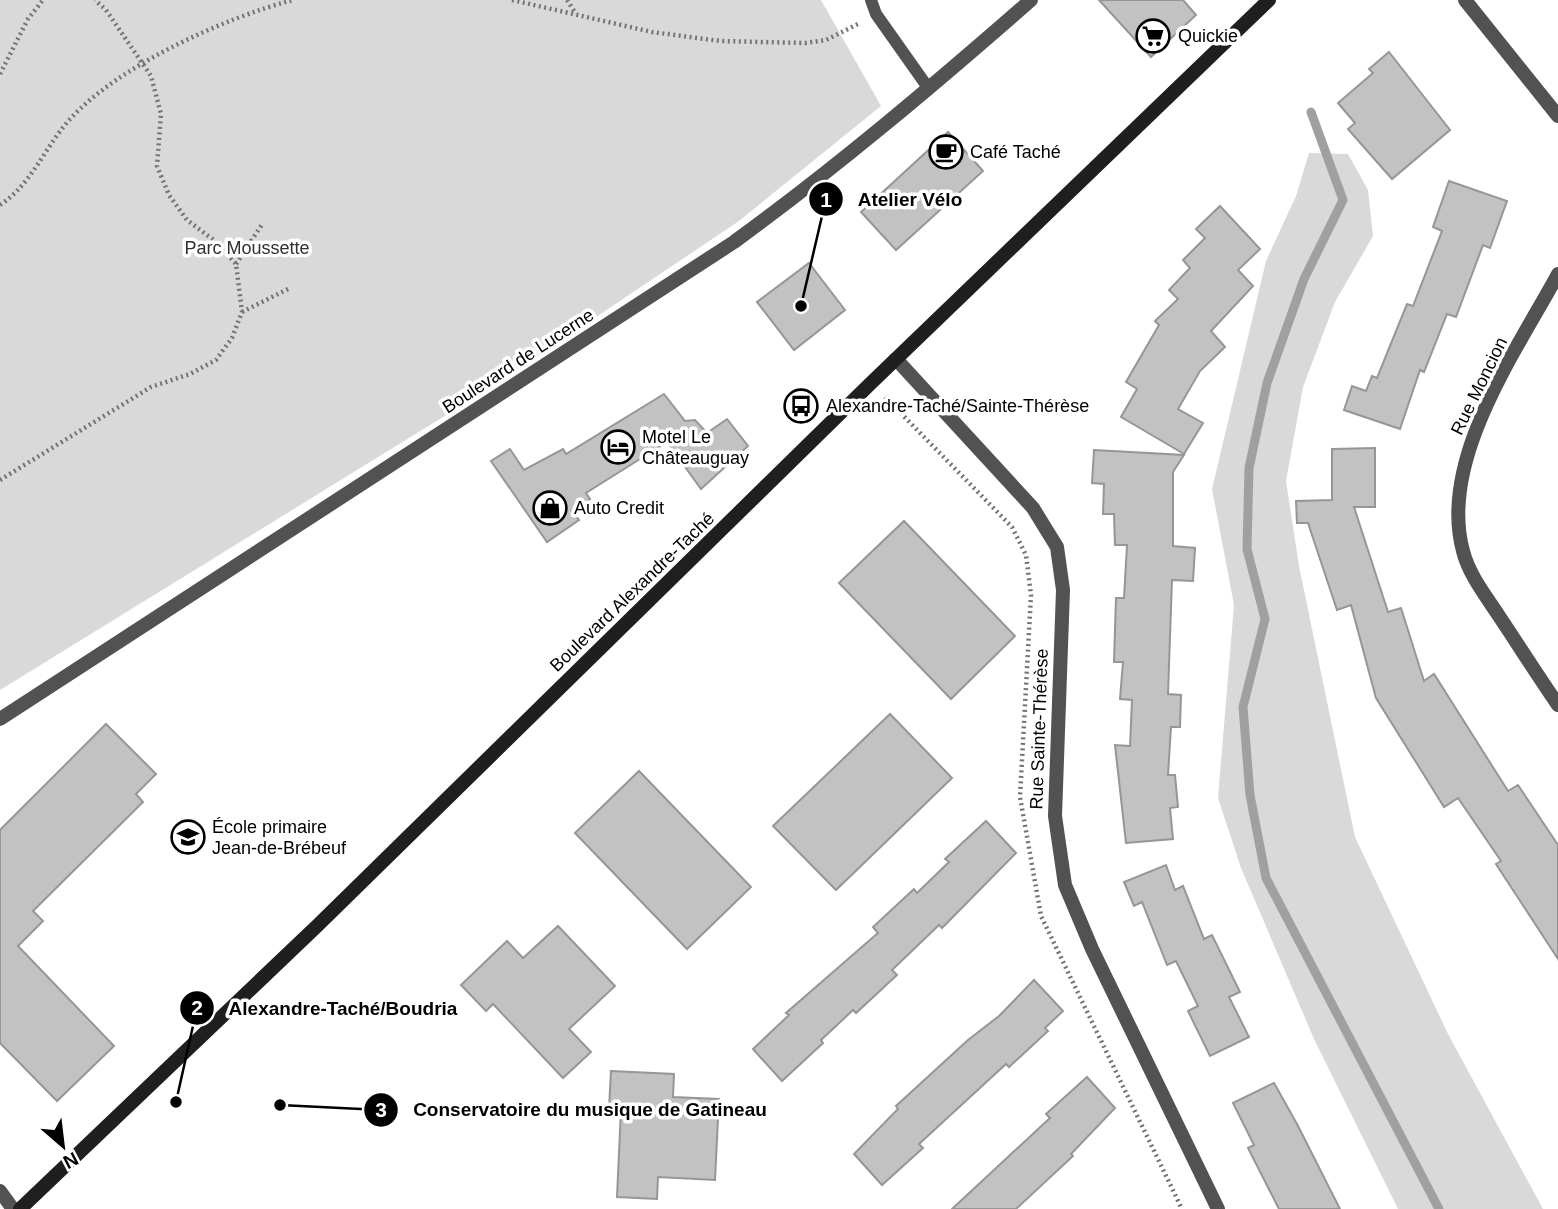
<svg xmlns="http://www.w3.org/2000/svg" width="1558" height="1209" viewBox="0 0 1558 1209" font-family="Arial,sans-serif">
<style>
.green{fill:#d9d9d9}
.lines{fill:none;stroke-linecap:round;stroke-linejoin:round}
.stream{stroke:#a0a0a0;stroke-width:9}
.building{fill:#c2c2c2;stroke:#969696;stroke-width:2}
.path{stroke:#747474;stroke-width:4.5;stroke-dasharray:2 3.5;stroke-linecap:butt}
.service{stroke:#525252;stroke-width:12}
.minor{stroke:#525252;stroke-width:14}
.secondary{stroke:#1f1f1f;stroke-width:14}
.labels{text-anchor:middle;dominant-baseline:central;stroke-width:7;stroke-linejoin:round;paint-order:stroke}
.poi-label{font-size:18px;fill:#000;stroke:#fff;text-anchor:start}
.park-label{font-size:18px;fill:#303030;stroke:#fff}
.street-label{font-size:18px;fill:#000;stroke:#fff}
.leader{fill:none;stroke:#000;stroke-width:2.5}
.callout-dot{fill:#000;stroke:#fff;stroke-width:2.5}
.mark-label{font-size:21px;text-anchor:middle;font-weight:bold;fill:#fff}
.callout-label{font-size:19px;text-anchor:middle;font-weight:bold;fill:#000;stroke:#fff;stroke-width:7;stroke-linejoin:round;paint-order:stroke}
</style>
<rect width="100%" height="100%" fill="#fff"/>
<!-- green -->
<g class="green">
<path d="M0,0h821l60,106 -142,115 -244,164 -495,305z"/>
<path d="M1309,153l39,1 20,36 5,46 -38,66 -32,85 -17,94 13,85 56,271 93,197 95,175h-145l-84,-170 -73,-171 -23,-70 16,-193 -22,-116 54,-228 30,-65z"/>
</g>
<g class="lines">
<!-- stream -->
<path class="stream" d="M1311,112l32,88 -39,79 -37,104 -18,85 -2,81 18,70 -22,88 7,88 16,83 173,331"/>
</g>
<!-- building -->
<g class="building">
<path d="M1099,0h84l13,15 -45,42z"/>
<path d="M1389,52l61,78 -58,49 -44,-50 7,-6 -17,-20 35,-30 -4,-4z"/>
<path d="M948,132l35,39 -87,79 -35,-38z"/>
<path d="M1449,181l58,20 -17,47 -7,-3 -27,72 -9,-3 -23,58 -4,-2 -20,59 -56,-19 8,-24 14,5 6,-15 5,2 30,-74 6,2 29,-75 -9,-4z"/>
<path d="M1220,206l40,43 -22,21 15,16 -42,45 14,16 -25,24 -22,38 25,14 -19,31 -63,-37 16,-28 -11,-7 33,-57 -4,-4 23,-22 -9,-9 21,-22 -7,-8 22,-22 -9,-9z"/>
<path d="M809,263l36,47 -51,40 -37,-48z"/>
<path d="M664,394l21,27 10,-1 12,13 20,-14 21,27 -47,43 -34,-47 -81,51 4,6 -18,12 7,9 -32,22 -56,-81 19,-12 14,21 39,-21 3,5z"/>
<path d="M1375,448v59h-21l34,105 13,-4 23,73 10,-7 74,117 10,-6 40,60v114l-62,-95 5,-3 -43,-63 -14,9 -68,-109 -25,-93 -14,5 -29,-87h-11l-1,-22 36,-1v-51z"/>
<path d="M1094,450l90,5 -11,17v74l22,2 -2,33 -21,-1 -4,114 13,1 -1,32h-9l-3,48h7l3,32 -8,1 3,31 -47,4 -11,-98 15,1 2,-46 -12,-1 3,-37h-9l2,-64h8l3,-53h-12l-1,-31h-11l1,-30 -12,-1z"/>
<path d="M904,521l111,115 -64,63 -112,-116z"/>
<path d="M890,714l62,64 -116,112 -63,-64z"/>
<path d="M106,724l50,50 -20,20 7,8 -110,109 10,10 -25,25 96,100 -57,55 -57,-58v-213z"/>
<path d="M639,771l112,116 -64,62 -112,-116z"/>
<path d="M986,821l30,32 -74,75 -3,-3 -47,45 5,5 -41,38 -3,-3 -17,16 -15,14 2,3 -41,38 -29,-32 36,-34 -3,-2 92,-80 -5,-6 41,-38 3,4 32,-31 -4,-3z"/>
<path d="M1166,865l9,25 8,-4 21,53 8,-4 28,57 -11,5 20,40 -39,19 -22,-45 10,-5 -22,-45 -9,4 -25,-63 -8,4 -10,-24z"/>
<path d="M558,926l57,60 -46,43 22,23 -28,26 -70,-74 -7,7 -25,-26 46,-44 16,17z"/>
<path d="M1034,980l29,31 -18,17 3,3 -39,36 -3,-3 -87,80 4,4 -41,37 -28,-31 44,-45 -2,-3 72,-66 31,-24z"/>
<path d="M611,1071l63,3 -1,23 46,2 -4,81 -57,-3 -1,22 -40,-2 4,-88 -12,-1z"/>
<path d="M1087,1077l28,31 -44,46 2,2 -57,53h-64l98,-91 -4,-4z"/>
<path d="M1274,1083l23,41 43,85h-61l-31,-61 6,-3 -21,-42z"/>
</g>
<g class="lines">
<!-- path -->
<g class="path">
<path d="M512,0l140,32 68,9 85,2 21,-3 34,-17"/>
<path d="M567,0l9,14"/>
<path d="M0,74l28,-55 15,-19"/>
<path d="M0,205c33,-22 45,-59 71,-87 49,-53 153,-100 222,-118"/>
<path d="M236,264l27,-41"/>
<path d="M242,312l48,-24"/>
<path d="M885,397l127,130 14,28 5,40 -11,202 21,119 141,293"/>
<path d="M0,480l151,-93 39,-13 26,-14 16,-22 10,-26 -6,-48 -21,-23 -28,-21 -18,-25 -12,-29 4,-52 -10,-38 -45,-66 -11,-10"/>
</g>
<!-- service -->
<path class="service" d="M871,0l5,14 53,75"/>
<!-- minor -->
<g class="minor">
<path d="M1465,0l93,116"/>
<path d="M1558,274c-41,76 -120,186 -95,277 6,24 23,45 36,65 20,30 39,60 59,89"/>
<path d="M896,359l137,149 24,39 6,43 -8,226 10,69 27,64 126,260"/>
<path d="M0,719l734,-477c103,-75 201,-158 297,-242"/>
<path d="M0,1191l13,18"/>
</g>
<!-- secondary -->
<path class="secondary" d="M20,1209l298,-284 553,-542 398,-383"/>
</g>
<!-- icons -->
<defs>
<symbol id="supermarket-ring" viewBox="-11 -11 22 22"><circle r="9.5" fill="#fff" stroke="#000" stroke-width="1.5"/><path d="M-6-5.5h2.5l.6 2H6L4.5 2H-2.5L-4.4-4H-6ZM-1.5 3.2a1.3 1.3 0 1 0 .1 0ZM3 3.2a1.3 1.3 0 1 0 .1 0Z" fill="#000"/></symbol>
<symbol id="cafe-ring" viewBox="-11 -11 22 22"><circle r="9.5" fill="#fff" stroke="#000" stroke-width="1.5"/><path d="M-5.5-4.5H6V0H3Q3 3.5 0 3.5H-2.5Q-5.5 3.5-5.5 0ZM3-3.2v2h1.7v-2ZM-6 4.5H4V6H-6Z" fill="#000"/></symbol>
<symbol id="bus-ring" viewBox="-11 -11 22 22"><circle r="9.5" fill="#fff" stroke="#000" stroke-width="1.5"/><path d="M-5-6H5V4H4V6H2V4H-2V6H-4V4H-5ZM-3.5-4V0h7V-4ZM-3.5 1.2v1.5H-2V1.2ZM2 1.2v1.5H3.5V1.2Z" fill="#000"/></symbol>
<symbol id="hotel-ring" viewBox="-11 -11 22 22"><circle r="9.5" fill="#fff" stroke="#000" stroke-width="1.5"/><path d="M-6-4.5h1.5V1H6V5H4.5V3h-9V5H-6ZM-4 0a1.8 1.8 0 1 1 3.6 0ZM.5 0V-2.5h3Q6-2.5 6 0Z" fill="#000"/></symbol>
<symbol id="shop-ring" viewBox="-11 -11 22 22"><circle r="9.5" fill="#fff" stroke="#000" stroke-width="1.5"/><path d="M-5-2.5h2.3a2.7 3.5 0 0 1 5.4 0H5L5.5 6h-11ZM-1.5-2.5h3a1.5 2.3 0 0 0-3 0Z" fill="#000"/></symbol>
<symbol id="school-ring" viewBox="-11 -11 22 22"><circle r="9.5" fill="#fff" stroke="#000" stroke-width="1.5"/><path d="M0-5L7-2L0 1L-7-2ZM-4 1L0 2.5L4 1V4Q0 6-4 4Z" fill="#000"/></symbol>
</defs>
<g fill-rule="evenodd">
<use href="#supermarket-ring" x="1134" y="17" width="38" height="38"/>
<use href="#cafe-ring" x="927" y="133" width="38" height="38"/>
<use href="#bus-ring" x="782" y="387" width="38" height="38"/>
<use href="#hotel-ring" x="599" y="428" width="38" height="38"/>
<use href="#shop-ring" x="531" y="489" width="38" height="38"/>
<use href="#school-ring" x="169" y="818" width="38" height="38"/>
</g>
<g class="labels">
<!-- poi labels -->
<g class="poi-label">
<text x="1178" y="36">Quickie</text>
<text x="970" y="152">Café Taché</text>
<text x="826" y="406">Alexandre-Taché/Sainte-Thérèse</text>
<text x="642" y="437">Motel Le<tspan x="642" dy="21">Châteauguay</tspan></text>
<text x="574" y="508">Auto Credit</text>
<text x="212" y="827">École primaire<tspan x="212" dy="21">Jean-de-Brébeuf</tspan></text>
</g>
<!-- park labels -->
<g class="park-label">
<text x="247" y="248">Parc Moussette</text>
</g>
<!-- street labels -->
<g class="street-label">
<text transform="translate(518 361) rotate(-33)">Boulevard de Lucerne</text>
<text transform="translate(1479 386) rotate(-64)">Rue Moncion</text>
<text transform="translate(632 592) rotate(-44)">Boulevard Alexandre-Taché</text>
<text transform="translate(1039 729) rotate(-88)">Rue Sainte-Thérèse</text>
</g>
</g>
<!-- callouts -->
<path class="leader" d="M801 306L826 199M176 1102L197 1008M280 1105L381 1110"/>
<g class="callout-dot">
<circle cx="801" cy="306" r="7"/>
<circle cx="176" cy="1102" r="7"/>
<circle cx="280" cy="1105" r="7"/>
<circle cx="826" cy="199" r="18"/>
<circle cx="197" cy="1008" r="18"/>
<circle cx="381" cy="1110" r="18"/>
</g>
<g class="mark-label">
<text x="826" y="207">1</text>
<text x="197" y="1015">2</text>
<text x="381" y="1117">3</text>
</g>
<g class="callout-label">
<text x="910" y="206">Atelier Vélo</text>
<text x="343" y="1015">Alexandre-Taché/Boudria</text>
<text x="590" y="1116">Conservatoire du musique de Gatineau</text>
</g>
<!-- north arrow -->
<g transform="translate(63 1146) rotate(152)" stroke="#ffffff" stroke-width="5" paint-order="stroke">
<path d="M0-5L12 26L0 18L-12 26Z" fill="#000000"/>
<text y="-10" font-size="19" font-weight="bold" text-anchor="middle" fill="#000000">N</text>
</g>
</svg>
